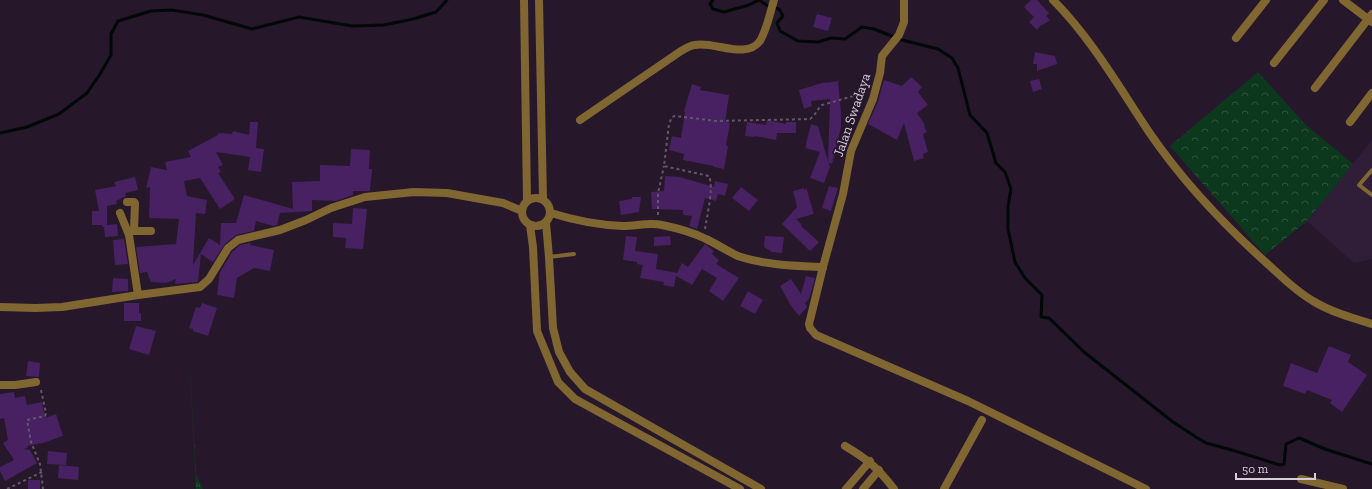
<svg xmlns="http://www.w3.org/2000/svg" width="1372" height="489" viewBox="0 0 1372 489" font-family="'Zilla Slab',serif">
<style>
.built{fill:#301d37}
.grass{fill:url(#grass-tufts)}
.forest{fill:url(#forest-crowns)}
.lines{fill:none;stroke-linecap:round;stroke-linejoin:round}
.stream{stroke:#000808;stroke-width:3}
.building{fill:#472162}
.path{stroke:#655769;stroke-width:2;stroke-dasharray:3 3;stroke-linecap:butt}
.service{stroke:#806731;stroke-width:4}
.minor{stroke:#806731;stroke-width:8}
.labels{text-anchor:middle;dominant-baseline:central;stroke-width:3.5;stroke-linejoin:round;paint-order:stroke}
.street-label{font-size:14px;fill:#d7cddb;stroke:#26172b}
</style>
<defs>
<pattern id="grass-tufts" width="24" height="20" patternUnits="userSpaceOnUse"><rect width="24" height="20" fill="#0c381e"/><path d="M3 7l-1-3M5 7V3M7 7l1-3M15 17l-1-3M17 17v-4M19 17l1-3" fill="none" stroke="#2f543e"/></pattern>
<pattern id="forest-crowns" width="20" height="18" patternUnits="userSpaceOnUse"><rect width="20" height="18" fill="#0c381e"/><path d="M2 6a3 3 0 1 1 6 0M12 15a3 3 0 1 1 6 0" fill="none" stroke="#2f543e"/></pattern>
</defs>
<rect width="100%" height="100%" fill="#26172b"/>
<!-- built -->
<path class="built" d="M1372,140v119l-18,4 -47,-42z"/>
<!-- grass -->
<path class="grass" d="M189,348l7,126 7,15h-7z"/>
<!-- forest -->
<path class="forest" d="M1258,72l47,52 48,40 -46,57 -42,34 -95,-109z"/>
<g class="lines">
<!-- stream -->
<g class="stream">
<path d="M713,0l-3,4 3,5 11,3 25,-7 10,-5 9,6 11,3 4,7 -6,7 3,8 18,10 20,1 13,-4 14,1 17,-12 12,2 28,11 36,9 14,9 6,10 12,47 17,18 9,30 9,9 6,17 -3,17v23l7,33 10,16 17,17 -1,22 8,1 35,34 89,70 23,15 10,6 26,7 48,15 4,-1 2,-20 13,-6 26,11 47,15"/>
<path d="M0,133l27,-6 32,-13 28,-21 13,-19 11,-19v-21l7,-13 33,-10 21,-1 31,5 49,14 47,-12 53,9 32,-1 29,-6 23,-7 11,-12"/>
</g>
</g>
<!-- building -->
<g class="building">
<path d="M1031,0h6l12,13 -3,3 4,4 -7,5 -1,-1 -5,6 -8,-8 5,-5 -10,-10z"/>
<path d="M817,14l15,4 -4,13 -15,-4z"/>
<path d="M1035,52l20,4 2,8 -20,7v-7h-4z"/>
<path d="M911,77l11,10 -4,5 10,13 -11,8 8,12 -1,1 3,6 -4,2 5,18 -5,2 1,4 -10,3 -10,-38 -7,17 -29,-16 10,-23 6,-21 18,6z"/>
<path d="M1039,79l3,10 -9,3 -3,-11z"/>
<path d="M838,81l3,31v15l-9,37 -3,-1 1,4 -6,16 -14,-5 10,-26 -15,-4 6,-24 7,2 10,36 2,-63 -19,2 1,5 -8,3 -5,-19 26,-8v1z"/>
<path d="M692,84l9,3 -1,3 29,5 -4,27 5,1 -4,22 2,1 -4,23 -10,-2v-1l-31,-6 1,-6 -15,-4 3,-14 9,2 4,-26 -1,-1z"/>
<path d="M767,120l19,4v-2h10v11h-19l-1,7 -21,-4v1l-10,-1 2,-14 19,3z"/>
<path d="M250,122h8l-2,26 8,1 -3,23 -13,-2 2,-13 -34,-5 7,13 -5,2 3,5 -3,1 17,26 -15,10 -20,-31 -16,3 3,15 20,4 -2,14 -9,-1 -3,52 16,-27 11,7 1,-22h15l8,-28 49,14 -1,-27 28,-1v-16l30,1 1,-17 19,1 -1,19h3l-2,22h-17v4l-17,6 -24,-1v11l-32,2 -3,12 -4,1 -17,-5 -2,10 -18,4 -11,9 -12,18 -12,-8 -3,28 -23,2 1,-5 -10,4 -15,-1 -4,-10 -7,1 -4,-26 40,-3 3,-25 -30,-1 1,-31 -4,1 5,-21 16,3 -2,-8 26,-5 -3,-6 30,-16 1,-2 13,1 1,-3 16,4z"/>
<path d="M665,176l15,1 34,10 1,-6 13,3 -3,12 -7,-2 -2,7 -11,-3 -8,31 -8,-3 3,-10 -9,-1v-5l-31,-1 -1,-17 13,-1z"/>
<path d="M135,177l3,13 -13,3 1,3 -10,5 1,3 -10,2v19l10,-1 1,12 -13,1 -1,-10h-1l-1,-2h-10v-14h7l-4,-21 21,-4 -2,-4z"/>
<path d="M829,186l9,2 -7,23 -9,-3z"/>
<path d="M741,187l17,13 -9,11 -17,-13z"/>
<path d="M806,187l8,27 -18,5 6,6 -1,1 18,16 -9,9 -28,-27 15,-17 -4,-16 11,-3 1,3z"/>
<path d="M632,197h9l-2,15 -18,3 -2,-14 13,-2z"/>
<path d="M353,208l14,1 -4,40 -18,-1 1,-10 -13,-1v-14l19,1z"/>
<path d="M626,236l11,1 -2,14 23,3 -2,15 21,4 5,-10 6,4 17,-23 9,7 -2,3 7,6 -3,4 23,14 -16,23 -14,-10 8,-13 -15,-9 -10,16 -16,-9 -2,11 -11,-2 1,-3 -24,-4 3,-13 -6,-1v-2l-14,-2z"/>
<path d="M670,236l1,9 -17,1v-9z"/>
<path d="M765,236l19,1 -2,16 -10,-1 -8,-5z"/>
<path d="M124,239l4,25 -13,1 -2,-25z"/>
<path d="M251,243l-1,2 24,5 -4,21 -16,-3 -17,10 -3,20 -17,-3 3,-23 12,-20 8,-7z"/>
<path d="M806,276l9,2 -6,21 -4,4 2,4 -8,9 -8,-10 -11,-20 11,-7 10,15z"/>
<path d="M113,278l15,1v12l-16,1z"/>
<path d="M748,291l15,9 -8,14 -15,-8z"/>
<path d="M124,303h15v10h2v8h-17z"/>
<path d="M202,303l15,5 -9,28 -15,-5v-2l-4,-1 7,-21 4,1z"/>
<path d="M136,326l20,5 -7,24 -20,-6z"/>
<path d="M1329,346l22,9 -3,7 19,13 -25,37 -12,-9 2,-3 -25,-10 -2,4 -22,-8 8,-23 26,10z"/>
<path d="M28,361l12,2 -1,14 -13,-1z"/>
<path d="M14,392l1,6 10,-2 2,9 15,-3 3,16 11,-4 7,22 -20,7 -16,3 1,2 -5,1 7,1 7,13 -32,18 -5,-10v-4l14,-7 -11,-17 5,-3 -4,-22 -4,1v-25z"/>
<path d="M48,451l19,2 -1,12 -19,-1z"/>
<path d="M59,465l20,2 -1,13 -20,-2z"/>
<rect x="28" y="480" width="12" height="9"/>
</g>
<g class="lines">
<!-- path -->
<g class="path">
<path d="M658,215v-22l6,-27"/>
<path d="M705,229c2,-13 9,-42 4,-53l-45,-10 5,-42 3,-7 3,-1 42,5 93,-2c6,-4 7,-10 12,-14l45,-13"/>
<path d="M41,390l5,23 -1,3 -18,4 4,22 9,22 3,25"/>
<path d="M7,489l35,-17"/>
</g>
<!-- service -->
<g class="service">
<path d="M1372,170l-13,15 13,10"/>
<path d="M549,257l25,-3"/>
</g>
<!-- minor -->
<g class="minor">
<path d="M524,0l3,201"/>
<path d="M539,0l4,199"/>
<path d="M904,0v22l-5,13 -17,21 -2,17 -7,26 -22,52 -8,43 -20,73 -14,57 1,4 6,7 152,66 178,88"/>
<path d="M1053,0c38,38 66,87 96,132 34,50 77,95 122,135 13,12 26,25 42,34 18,11 39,17 59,23"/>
<path d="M1343,0l29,22"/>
<path d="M1236,38l30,-38"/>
<path d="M1274,63l50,-63"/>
<path d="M1315,88l57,-74"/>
<path d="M580,120l101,-69c4,-2 9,-6 14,-6 19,-4 51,15 65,-4 7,-12 10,-28 14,-41"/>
<path d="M1350,122l22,-29"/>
<circle cx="536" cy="212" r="14"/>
<path d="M127,202h7l1,1 -1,27"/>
<path d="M120,213l9,22 9,60"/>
<path d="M551,213c22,7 48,12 72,13 13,0 26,-4 39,-1 15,3 30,7 44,14 11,5 21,12 32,17 26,9 57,10 85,11"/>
<path d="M546,223l3,34 4,71 6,24 11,20 15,17 176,100"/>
<path d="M530,225l3,22 4,84 21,51 17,17 165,90"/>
<path d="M129,231h22"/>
<path d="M0,307l35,1 27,-1 76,-12 62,-8 9,-8 19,-31 10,-8 42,-10 26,-10 25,-12 34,-11 49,-5 33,1 56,10 19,8"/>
<path d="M0,385h15l21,-3"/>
<path d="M845,446c22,13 33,22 49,43"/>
<path d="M1301,479l42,10"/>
<path d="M846,489l24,-28"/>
<path d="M863,489l16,-19"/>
<path d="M944,489l38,-69"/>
</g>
</g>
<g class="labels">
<!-- street labels -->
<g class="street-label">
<text transform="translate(852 115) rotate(-71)">Jalan Swadaya</text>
</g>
</g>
<!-- scale -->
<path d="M1236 473v6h79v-6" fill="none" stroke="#d7cddb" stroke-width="2"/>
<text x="1242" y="473" font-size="12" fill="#d7cddb" stroke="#26172b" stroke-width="3" paint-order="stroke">50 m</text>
</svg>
